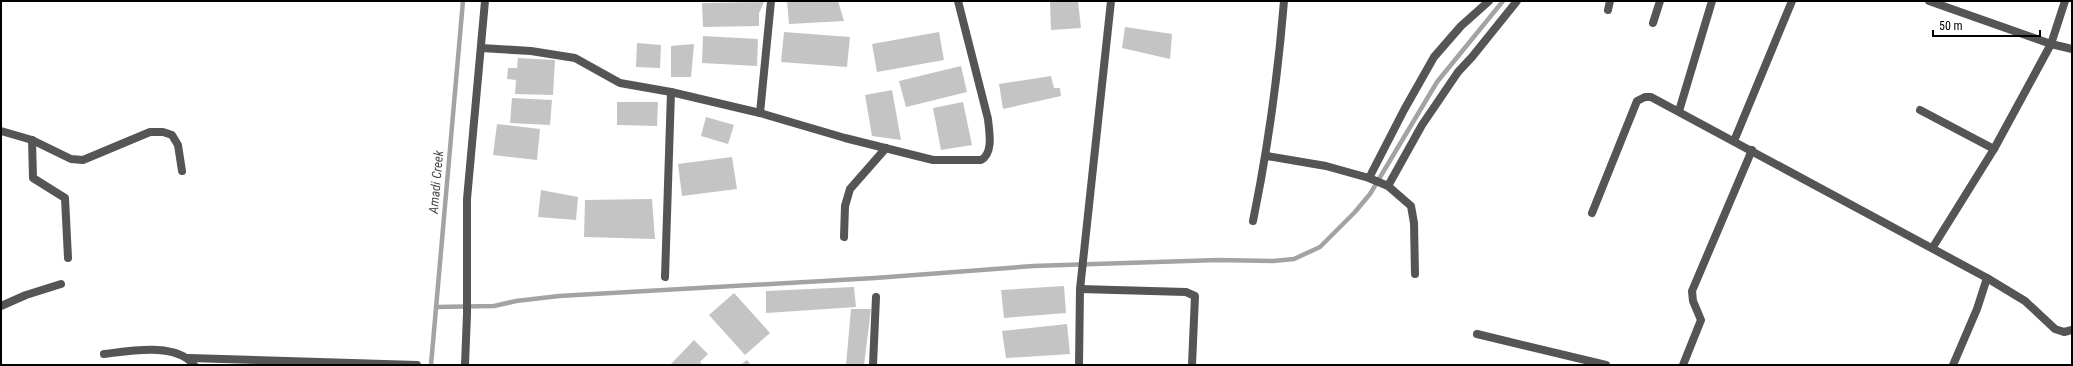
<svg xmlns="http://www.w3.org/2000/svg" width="2073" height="366" viewBox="0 0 2073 366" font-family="'Roboto Condensed',sans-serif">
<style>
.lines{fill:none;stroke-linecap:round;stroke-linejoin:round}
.stream{stroke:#a3a3a3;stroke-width:4.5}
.building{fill:#c4c4c4}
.lane{stroke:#555;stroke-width:8}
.street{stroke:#555;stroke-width:8}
.labels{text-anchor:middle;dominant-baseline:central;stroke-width:3.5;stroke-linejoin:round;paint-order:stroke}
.water-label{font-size:13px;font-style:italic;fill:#444;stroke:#fff}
</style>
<rect width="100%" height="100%" fill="#fff"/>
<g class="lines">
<!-- stream -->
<g class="stream">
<path d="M436,307l58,-1 22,-5 43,-5 316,-18 158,-12 185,-6 55,1 21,-2 26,-12 35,-35 15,-18 67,-112 66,-81"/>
<path d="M431,365l32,-364"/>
</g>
</g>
<!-- building -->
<g class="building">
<path d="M787,1h51l6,20 -55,3z"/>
<path d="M1050,1h28l3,27 -30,2z"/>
<path d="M764,2l-5,11v13l-56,1 -1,-24z"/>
<path d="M1125,27l47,7 -2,25 -48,-11z"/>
<path d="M784,32l66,5 -3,30 -66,-5z"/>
<path d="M939,32l5,28 -67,12 -5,-28z"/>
<path d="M703,36l55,3 -1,27 -55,-3z"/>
<path d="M637,43l24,2 -1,23 -24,-1z"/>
<path d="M694,44l-3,33h-20v-31z"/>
<path d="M518,58l37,2 -2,35 -38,-1 1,-14 -9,-1 1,-11h9z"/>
<path d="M961,66l6,26 -61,15 -7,-26z"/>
<path d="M1051,76l3,12h6l1,8 -58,13 -4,-25z"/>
<path d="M892,90l9,50 -29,-4 -7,-41z"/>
<path d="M512,98l40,2 -2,25 -40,-2z"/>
<path d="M617,102h41l-1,24 -40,-1z"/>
<path d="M963,102l9,43 -31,5 -8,-42z"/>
<path d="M706,117l28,8 -6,19 -27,-8z"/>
<path d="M497,124l43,5 -3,31 -44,-5z"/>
<path d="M732,157l5,32 -55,7 -4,-32z"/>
<path d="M541,190l37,7 -2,23 -38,-3z"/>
<path d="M652,199l3,40 -71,-2 1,-37z"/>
<path d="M1064,286l2,27 -62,5 -3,-28z"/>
<path d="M854,287l2,20 -90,6v-22z"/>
<path d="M734,293l36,40 -25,22 -36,-40z"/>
<path d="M851,309h20l-7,56h-18z"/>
<path d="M1067,324l3,30 -64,4 -4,-27z"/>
<path d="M694,340l14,14 -8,8 3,3h-33z"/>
<path d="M747,360l4,5h-11z"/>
</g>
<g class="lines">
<!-- lane -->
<g class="lane">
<path d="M32,140l1,38 32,20 3,60"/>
<path d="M844,237l1,-31 5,-17 36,-41"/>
</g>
<!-- street -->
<g class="street">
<path d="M1929,1l122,43 21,5"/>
<path d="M1608,10l2,-9"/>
<path d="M1653,23l7,-22"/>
<path d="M481,48l50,3 44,7 45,25 51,9 89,21 85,25 88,22h48c13,-7 8,-29 7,-41l-30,-118"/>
<path d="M1920,110l74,39"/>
<path d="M1679,111l33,-110"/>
<path d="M760,113l11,-112"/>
<path d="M1,131l31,9 39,19 12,1 67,-28h13l9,3 6,10 4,26"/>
<path d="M1734,141l58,-140"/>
<path d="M1267,156l59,10 43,12 19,8 23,20 3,17 1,51"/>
<path d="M1369,178l35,-68 30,-53 27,-31 28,-25"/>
<path d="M1388,186l34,-61 36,-53 14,-15 45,-56"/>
<path d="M1592,213l45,-112 8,-4h6l336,181 38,23 30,28 9,3 8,-2"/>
<path d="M1253,221c15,-73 25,-146 31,-220"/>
<path d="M1933,247l61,-98 57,-105 14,-43"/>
<path d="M665,277l6,-185"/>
<path d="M1080,289l106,3 9,4 -3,69"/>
<path d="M1,306l25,-11 35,-11"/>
<path d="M1477,334l129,31"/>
<path d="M104,354c26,-3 72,-12 90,11"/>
<path d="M189,358l228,7"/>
<path d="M465,365l2,-51v-115l18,-198"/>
<path d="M873,365l3,-68"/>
<path d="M1079,365l1,-76 31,-288"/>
<path d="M1683,365l18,-45 -8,-19 -1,-10 60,-141"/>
<path d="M1953,365l24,-56 10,-31"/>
</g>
</g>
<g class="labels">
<!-- water labels -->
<g class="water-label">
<text transform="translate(436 182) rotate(-85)">Amadi Creek</text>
</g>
</g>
<!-- border -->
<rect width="2073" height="366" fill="none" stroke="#000000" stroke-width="4"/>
<!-- scale -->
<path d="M1933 30v6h107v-6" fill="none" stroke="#000000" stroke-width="2"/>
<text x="1939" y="30" font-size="12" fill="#000000" stroke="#ffffff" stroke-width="3" paint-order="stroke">50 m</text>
</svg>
